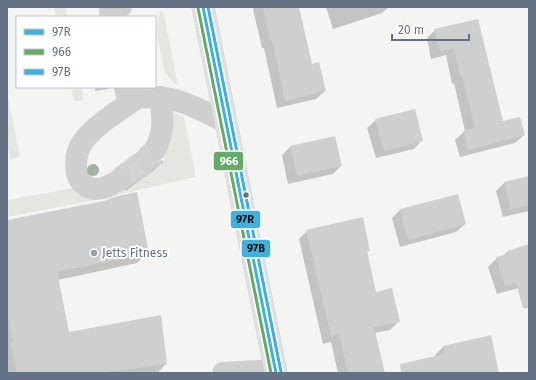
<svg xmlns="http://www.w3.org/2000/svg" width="536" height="380" viewBox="0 0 536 380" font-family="'Fira Sans',sans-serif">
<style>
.green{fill:#e3e7e0}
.shadow{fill:#0003}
.building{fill:#cecfcf}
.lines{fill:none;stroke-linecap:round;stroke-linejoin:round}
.minor-tunnel{stroke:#d0d4d6;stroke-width:22;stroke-dasharray:22 11;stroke-linecap:butt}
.major-casing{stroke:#d1d2d1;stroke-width:23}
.minor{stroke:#cecfcf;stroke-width:22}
.major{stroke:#e0e1e2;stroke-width:22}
.bus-1-casing{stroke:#fff;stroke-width:6}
.bus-2-casing{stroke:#fff;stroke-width:6}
.bus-3-casing{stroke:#fff;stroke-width:6}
.bus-1{stroke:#41b0dd;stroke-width:3}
.bus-2{stroke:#65aa67;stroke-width:3}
.bus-3{stroke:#41b0dd;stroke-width:3}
.tree{fill:#a5b1a3}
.bus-dot{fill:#637284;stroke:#fff;stroke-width:1.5}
.poi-dot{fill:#96a0aa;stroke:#fff;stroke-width:1.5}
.labels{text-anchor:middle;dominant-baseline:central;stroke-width:4;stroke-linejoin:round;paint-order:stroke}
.poi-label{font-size:12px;fill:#637284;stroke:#fff;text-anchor:start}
.line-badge{stroke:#fff;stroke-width:1.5}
.badge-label{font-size:11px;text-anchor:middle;font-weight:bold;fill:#fff}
.pale-badge-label{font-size:11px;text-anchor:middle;font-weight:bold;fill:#111}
</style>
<rect width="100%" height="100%" fill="#f4f4f2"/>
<!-- green -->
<g class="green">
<path d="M54,7h11l2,10h-11z"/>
<path d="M163,11l15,74 -4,-2 -9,-10 -9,-43 4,-18z"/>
<path d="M71,87h10l2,13 -9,1z"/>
<path d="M7,93l13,64 -10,2 -3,-17z"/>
<path d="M170,110l14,8 11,53v6l-100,23 -88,17v-17l67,-12 35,1 18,-1 37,-26 3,-16z"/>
</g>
<!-- shadow -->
<g class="shadow">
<path d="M255,7h43l13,58 14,26 -9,8 -39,9 -13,-60h-2l-9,-39z"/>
<path d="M326,7h63l-7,6 -49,16z"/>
<path d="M478,20l24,102 22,13 -9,8 -55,14 -5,-17 10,-9 -11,-48 -2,1 -6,-29 -15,4 -4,-21 8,-8z"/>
<path d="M95,87h14l-1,2 -13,2z"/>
<path d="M376,120l46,20 -8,9 -38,9 -9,-30z"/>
<path d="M291,146l50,20 -8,8 -45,10 -6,-29z"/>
<path d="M142,150l2,8 5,4h14l-9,8 -29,21 1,-4 -17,-12 6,-6z"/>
<path d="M529,177v34l-26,6 -7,-26 8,-8z"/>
<path d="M457,195l8,29 -9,8 -56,15 -8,-29 8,-8z"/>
<path d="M7,221l141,31 -11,11 -79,17 11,53 97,31 -9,9h-150z"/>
<path d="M307,231l62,19 -3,3 9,40 24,28 -9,9 -16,3 10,40h-46l-7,-31 -8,2 -24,-105z"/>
<path d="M529,245v40l-32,9 -9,-27 9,-9 5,-1 5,-5z"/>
<path d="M443,347l53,26h-79l19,-16 -1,-2z"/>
</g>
<!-- building -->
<g class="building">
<path d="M263,7h36l13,57 7,-2 7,29 -41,10 -13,-61 -2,1z"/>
<path d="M478,19l25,102 17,-4 5,18 -57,15 -5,-19 12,-3 -13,-52h-2l-6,-28 -14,3 -6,-22z"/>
<path d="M415,109l8,32 -39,10 -9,-32z"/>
<path d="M335,136l7,30 -45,10 -7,-30z"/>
<path d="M143,148v4l2,5 5,4 6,1 6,-2 2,2 -32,23 1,-7 -1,-5 -5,-5 -7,-1 -6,2z"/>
<path d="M529,176v29l-18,4 -7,-27z"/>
<path d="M137,192l12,61 -92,19 12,60 92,-17 6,49 -67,9h-83l-7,-31h3l-6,-28v-94l97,-19 10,-4z"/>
<path d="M458,194l8,30 -58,16 -8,-31z"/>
<path d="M363,217l7,34h-3l9,41 16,-4 8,34 -26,5 11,46h-37l-9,-39 -8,2 -25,-106z"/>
<path d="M529,244v64h-6l-7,-25 -11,3 -9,-29 12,-3 -1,-3z"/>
<path d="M491,335l8,38h-98l-1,-9 45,-10 -2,-8z"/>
</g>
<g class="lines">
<!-- minor-tunnel -->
<path class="minor-tunnel" d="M121,179l34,-29"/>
<defs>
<path id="major" d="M203,7l73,366"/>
</defs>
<!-- major casing -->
<use href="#major" class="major-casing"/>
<!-- minor -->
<g class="minor">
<path d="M111,17l-1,-5 11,-5"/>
<path d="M125,87l2,9c15,4 29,-1 44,3 19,4 37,15 55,23"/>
<path d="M155,150c10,-21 8,-31 5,-53"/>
<path d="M121,179c-8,5 -21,13 -31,9 -19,-7 -16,-35 -6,-48 14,-17 35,-29 53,-42"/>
<path d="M223,373l52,-3"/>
</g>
<!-- major -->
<use href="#major" class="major"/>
<defs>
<path id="bus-1" d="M203,7l73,366"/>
<path id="bus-2" d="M198,8l73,365"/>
<path id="bus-3" d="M208,7l73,365"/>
</defs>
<!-- bus-1 casing -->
<use href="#bus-1" class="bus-1-casing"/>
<!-- bus-2 casing -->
<use href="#bus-2" class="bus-2-casing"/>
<!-- bus-3 casing -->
<use href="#bus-3" class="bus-3-casing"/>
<!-- bus-1 -->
<use href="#bus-1" class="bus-1"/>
<!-- bus-2 -->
<use href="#bus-2" class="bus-2"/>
<!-- bus-3 -->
<use href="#bus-3" class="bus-3"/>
</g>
<!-- trees -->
<circle class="tree" cx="93" cy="170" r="6"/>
<!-- markers -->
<circle class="bus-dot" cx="246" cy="195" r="3.5"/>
<circle class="poi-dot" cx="94" cy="253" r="4"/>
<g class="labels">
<!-- poi labels -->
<g class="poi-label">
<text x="102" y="253">Jetts Fitness</text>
</g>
</g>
<g class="line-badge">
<rect x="213" y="151" width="31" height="20" rx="4" fill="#65aa67"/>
<rect x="230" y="210" width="31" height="19" rx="4" fill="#41b0dd"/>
<rect x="241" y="239" width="30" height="19" rx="4" fill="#41b0dd"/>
</g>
<g class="badge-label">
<text x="229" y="165">966</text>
</g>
<g class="pale-badge-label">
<text x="245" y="223">97R</text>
<text x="256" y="252">97B</text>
</g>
<!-- border -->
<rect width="536" height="380" fill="none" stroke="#637284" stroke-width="16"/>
<!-- legend -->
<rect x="16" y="16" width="140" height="72" fill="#ffffff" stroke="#c1c7ce"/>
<rect x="24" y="29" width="20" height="6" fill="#41b0dd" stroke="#c1c7ce"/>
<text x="52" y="36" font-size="12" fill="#637284">97R</text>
<rect x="24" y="49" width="20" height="6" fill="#65aa67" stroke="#c1c7ce"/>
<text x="52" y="56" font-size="12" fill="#637284">966</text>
<rect x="24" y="69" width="20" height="6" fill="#41b0dd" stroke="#c1c7ce"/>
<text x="52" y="76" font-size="12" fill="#637284">97B</text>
<!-- scale -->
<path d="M392 34v6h77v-6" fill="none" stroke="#637284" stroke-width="2"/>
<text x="398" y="34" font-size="12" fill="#637284" stroke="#ffffff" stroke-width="3" paint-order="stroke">20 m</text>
</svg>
